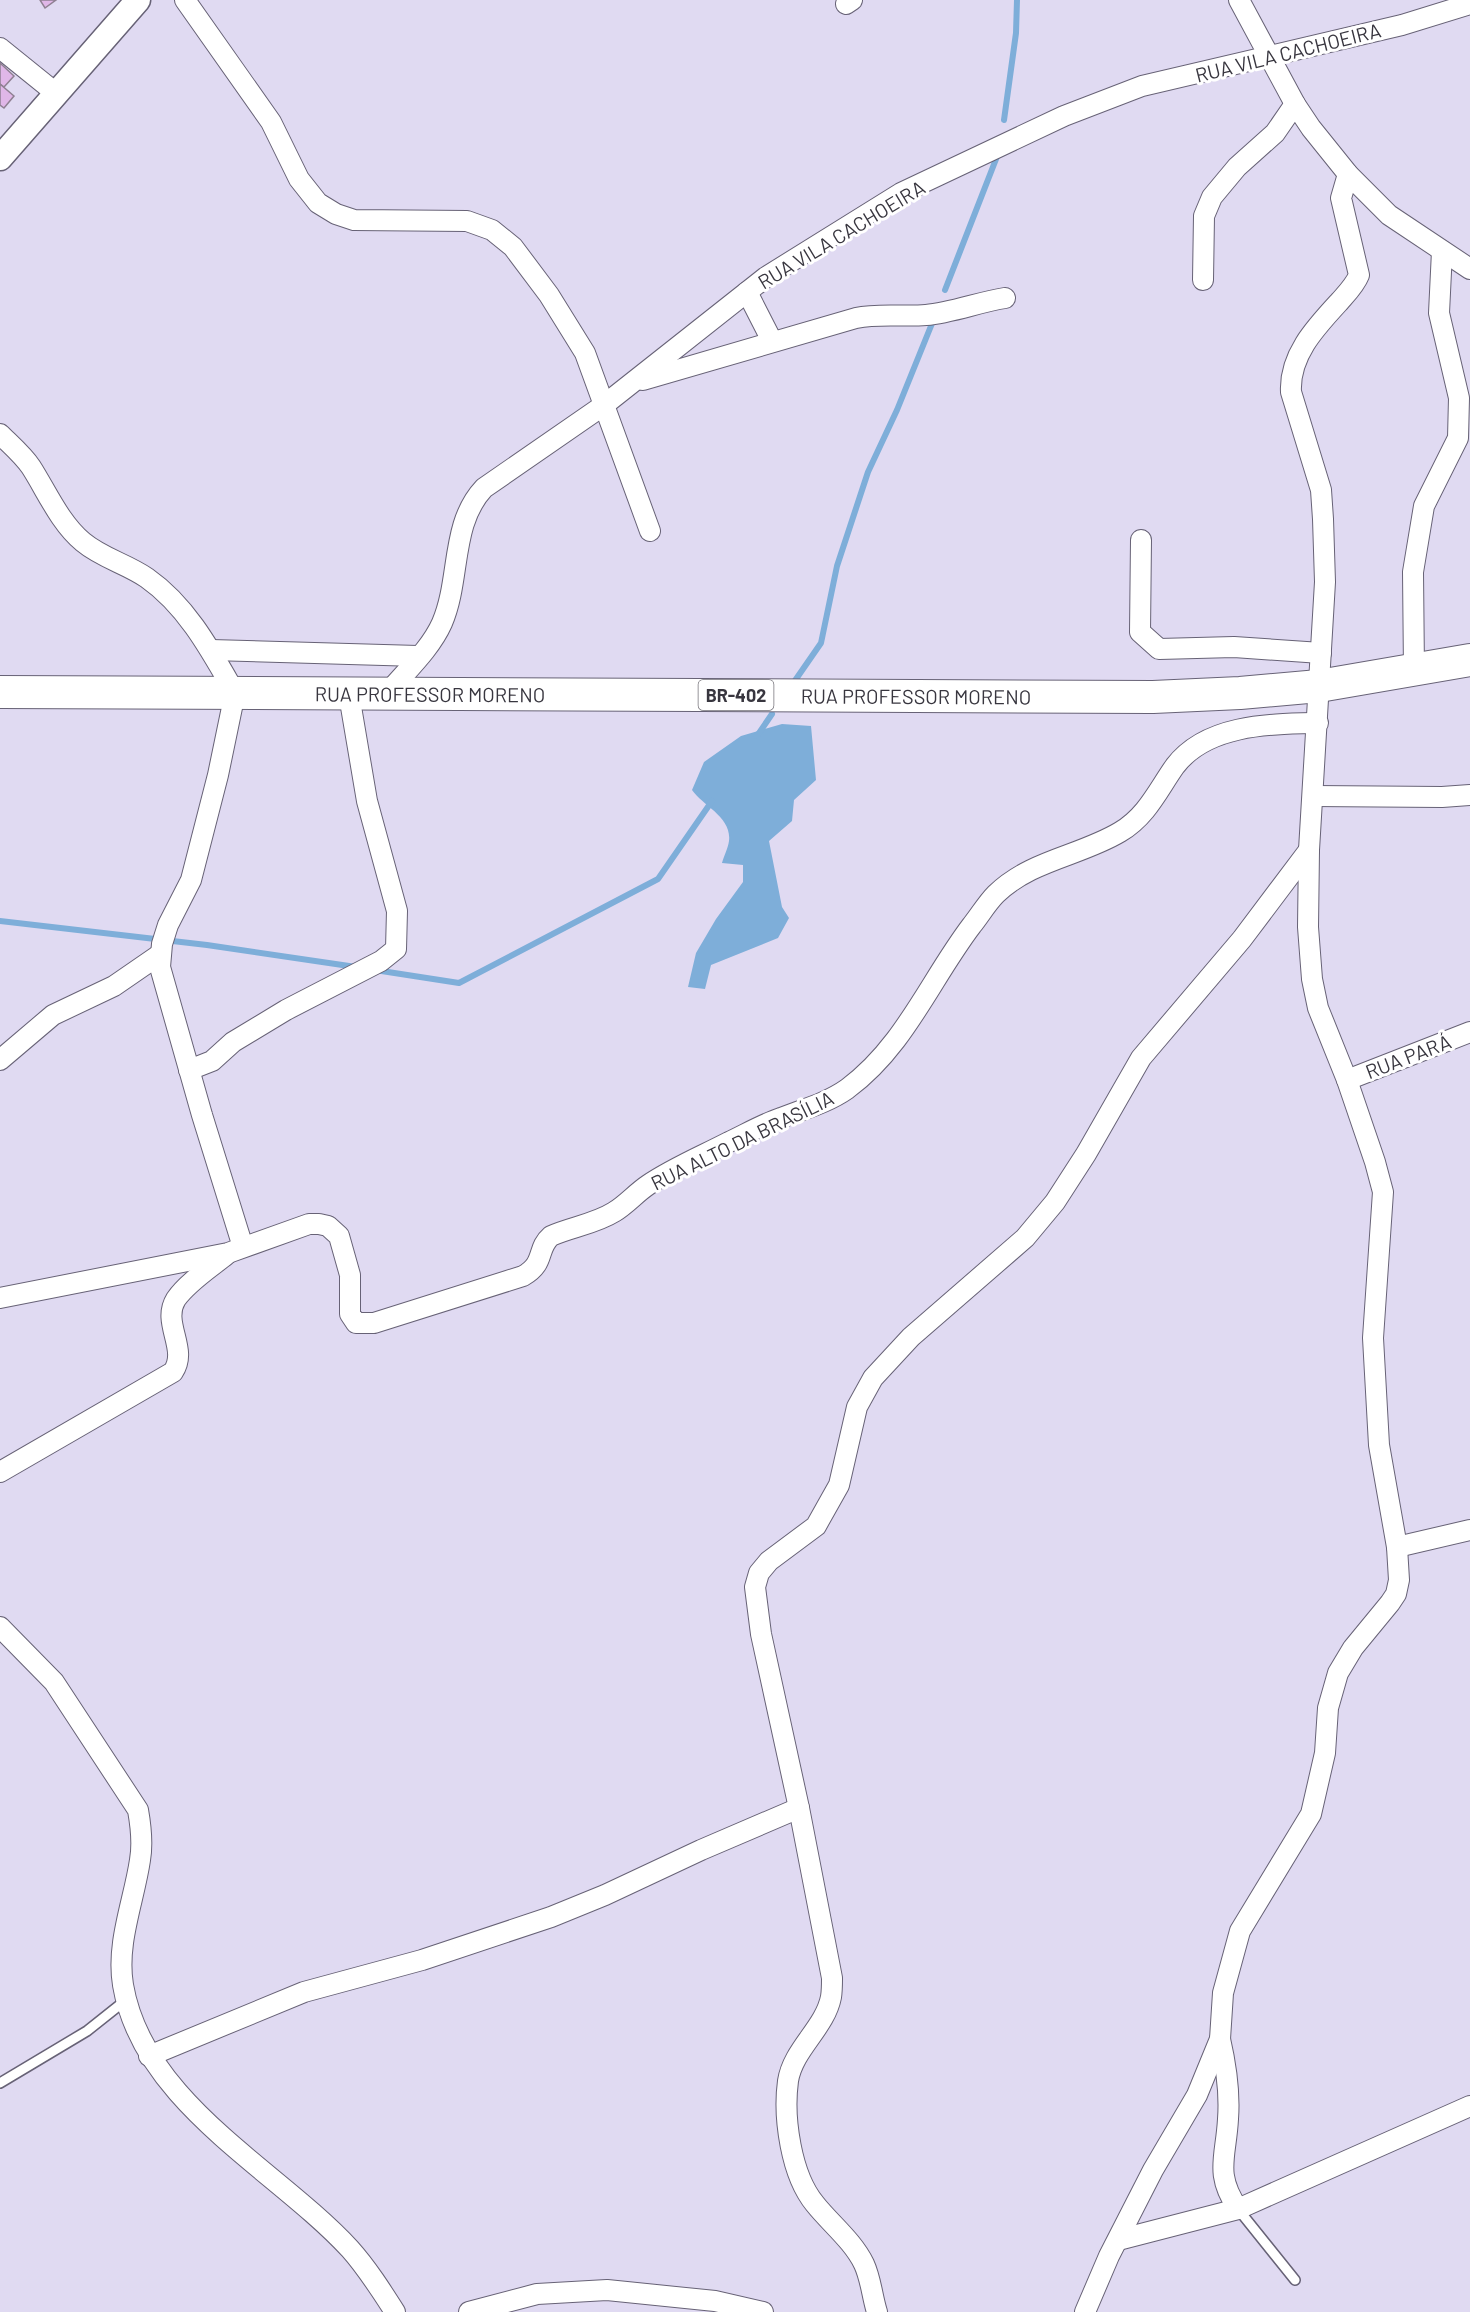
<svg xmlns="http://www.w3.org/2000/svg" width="1470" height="2312" viewBox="0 0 1470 2312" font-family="Barlow,sans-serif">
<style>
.water{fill:#7eaed9}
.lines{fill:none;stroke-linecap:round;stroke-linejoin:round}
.stream{stroke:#7eaed9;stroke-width:6}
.building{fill:#e0b7e8;stroke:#8f8092;stroke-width:1.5}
.service-casing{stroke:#676276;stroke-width:12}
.minor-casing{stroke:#676276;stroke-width:22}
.tertiary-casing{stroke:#676276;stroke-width:27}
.trunk-casing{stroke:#676276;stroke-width:34}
.service{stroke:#fff;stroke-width:9}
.minor{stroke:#fff;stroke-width:20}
.tertiary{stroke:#fff;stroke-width:24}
.trunk{stroke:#fff;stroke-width:32}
.labels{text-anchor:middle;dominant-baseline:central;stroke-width:6;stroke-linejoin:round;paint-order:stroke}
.shield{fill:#fff;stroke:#747279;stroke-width:1.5}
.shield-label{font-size:18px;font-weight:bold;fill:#38363f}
.street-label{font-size:20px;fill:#38363f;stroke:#fff}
</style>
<rect width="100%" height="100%" fill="#e0daf2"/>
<!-- water -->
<path class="water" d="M782,724l29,2 5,54 -22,20 -2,21 -23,20 13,66 7,11 -11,20 -67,27 -6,24 -17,-2 8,-34 20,-34 27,-37v-17l-21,-2c2,-7 6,-15 7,-22 3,-24 -26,-35 -37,-51l12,-28 37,-26z"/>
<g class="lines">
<!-- stream -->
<g class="stream">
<path d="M1004,120l12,-87 1,-33"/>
<path d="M945,290l53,-136"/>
<path d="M794,682l27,-39 16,-77 31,-94 29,-62 36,-89"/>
<path d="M757,736l15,-22"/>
<path d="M0,921l207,24 149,22"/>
<path d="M375,970l84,13 199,-104 54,-78"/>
</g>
</g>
<!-- building -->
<g class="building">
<path d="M40,0h16l-11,8z"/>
<path d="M0,63l14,13 -10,11 -4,-3z"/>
<path d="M0,84l14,12 -10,12 -4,-3z"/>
</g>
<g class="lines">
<defs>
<g id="service">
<path d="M0,2083l87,-52 39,-31"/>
<path d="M1238,2209l57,71"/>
</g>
<g id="minor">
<path d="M185,0l86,122 28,57 19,24 18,11 18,6 113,1 25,9 21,17 36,48 36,58 65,178"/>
<path d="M1239,0l56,104 16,24 37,46 41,41 81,54"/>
<path d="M846,4l6,-4"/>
<path d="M0,48l57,46"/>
<path d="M1203,280l1,-64 8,-19 25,-30 38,-34 20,-29"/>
<path d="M747,292l25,49"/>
<path d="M643,380l213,-62c23,-5 47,-1 70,-3 25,-2 53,-13 79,-17"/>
<path d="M0,434c10,10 23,21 31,33 16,25 29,56 52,75 19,16 44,22 64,36 40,28 64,73 88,115l-17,82 -27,105 -23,45 -6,19 -2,23 42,148 41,132"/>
<path d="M1141,540l-1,92 19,17 75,-2 87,6"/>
<path d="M211,650l207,6"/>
<path d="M1414,671l-1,-99 11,-66 34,-68 1,-40 -20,-85 3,-62"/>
<path d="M386,695c18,-22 44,-45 56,-72 19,-44 8,-99 42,-135l120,-83 162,-128 135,-84 163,-77 78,-30 260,-61 68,-21"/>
<path d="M1313,796l129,1 28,-2"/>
<path d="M0,1060l53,-45 61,-29 45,-31"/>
<path d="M189,1070l23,-9 21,-19 53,-32 95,-49 15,-12 1,-38 -30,-110 -18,-106"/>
<path d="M1347,1080l123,-48"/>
<path d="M0,1298l228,-45 81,-29h10l9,2 11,10 11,39v39l6,9h18l149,-47c23,-13 13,-27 28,-40 20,-9 44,-12 63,-24 12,-7 22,-19 34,-27 25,-17 54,-29 81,-43 17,-8 34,-18 52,-24 23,-9 46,-15 66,-29 58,-43 83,-109 125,-164 8,-10 15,-22 24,-31 35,-34 84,-38 124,-62 27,-16 38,-42 55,-66 32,-42 95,-42 143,-43"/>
<path d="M0,1472l173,-100c16,-23 -12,-49 3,-73 12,-17 34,-31 50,-44"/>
<path d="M1397,1547l73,-17"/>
<path d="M0,1627l54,55 84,128c3,17 5,33 2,50 -6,41 -24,83 -17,125 20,118 152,183 227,264 17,19 31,41 45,63"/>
<path d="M1220,2039c6,26 10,54 8,80 -2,39 -14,54 10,90"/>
<path d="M149,2056l155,-64 118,-32 129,-43 54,-22 96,-45 98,-42"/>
<path d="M1118,2240l120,-31 232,-103"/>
<path d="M469,2312l68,-18 70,-4 108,11 48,11"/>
<path d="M877,2312c-5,-16 -6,-33 -13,-48 -11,-23 -34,-41 -49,-60 -24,-29 -32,-86 -27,-123 5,-32 37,-53 43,-84 1,-6 1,-13 1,-19l-33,-170 -38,-174 -6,-47 4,-14 10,-12 47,-35 23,-41 18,-78 16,-29 38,-41 114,-99 30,-36 31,-48 55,-96 101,-119 67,-89"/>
<path d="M1085,2312l24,-56 44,-86 44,-75 23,-56 3,-46 17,-62 71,-117 14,-61 3,-45 10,-35 15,-25 37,-45 6,-9 3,-14 -2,-33 -18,-102 -6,-107 10,-146 -8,-30 -28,-82 -29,-72 -6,-29 -4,-52 1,-77 16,-268 -2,-63 -2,-29 -30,-98c-2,-37 25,-65 49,-91 7,-8 15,-16 19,-26l-18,-77 7,-24"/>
</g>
<path id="tertiary" d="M0,158l138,-158"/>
<g id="trunk">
<path id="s1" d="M0,692l1153,5 87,-4 79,-7 151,-26"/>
</g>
</defs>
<!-- service casing -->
<use href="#service" class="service-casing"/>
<!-- minor casing -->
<use href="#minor" class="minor-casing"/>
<!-- tertiary casing -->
<use href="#tertiary" class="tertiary-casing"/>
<!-- trunk casing -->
<use href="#trunk" class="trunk-casing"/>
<!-- service -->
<use href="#service" class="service"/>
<!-- minor -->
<use href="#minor" class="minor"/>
<!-- tertiary -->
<use href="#tertiary" class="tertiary"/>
<!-- trunk -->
<use href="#trunk" class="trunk"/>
</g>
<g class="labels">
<!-- shield labels -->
<rect class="shield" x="698.5" y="680" width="75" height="30" rx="4.5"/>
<g class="shield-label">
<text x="736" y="695">BR-402</text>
</g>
<!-- street labels -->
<g class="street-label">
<text transform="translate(1288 52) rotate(-14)">RUA VILA CACHOEIRA</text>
<text transform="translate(841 234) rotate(-31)">RUA VILA CACHOEIRA</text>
<text stroke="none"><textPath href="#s1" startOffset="430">RUA PROFESSOR MORENO</textPath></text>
<text stroke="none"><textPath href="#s1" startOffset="916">RUA PROFESSOR MORENO</textPath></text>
<text transform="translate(1408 1056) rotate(-21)">RUA PARÁ</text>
<text transform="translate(742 1140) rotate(-26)">RUA ALTO DA BRASÍLIA</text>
</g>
</g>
</svg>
